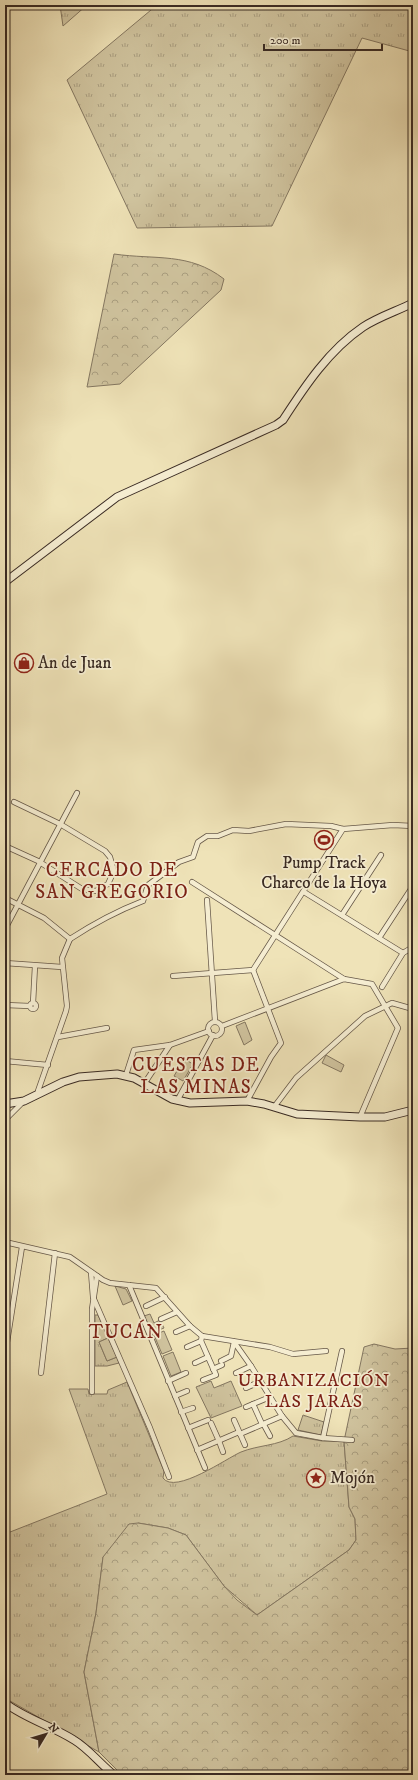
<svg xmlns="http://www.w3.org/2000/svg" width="418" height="1780" viewBox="0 0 418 1780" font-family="'IM FELL DW Pica',serif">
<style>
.grass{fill:url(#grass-tufts);stroke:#847761}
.forest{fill:url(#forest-crowns);stroke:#847761}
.garden{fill:#d0c49f;stroke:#847761}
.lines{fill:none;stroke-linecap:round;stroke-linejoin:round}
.street-casing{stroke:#665848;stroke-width:6}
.secondary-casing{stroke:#392a23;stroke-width:9}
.street{stroke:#f5edd1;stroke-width:4.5}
.secondary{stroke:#f5edd1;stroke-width:7}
.labels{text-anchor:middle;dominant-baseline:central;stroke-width:3.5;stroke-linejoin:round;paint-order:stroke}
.poi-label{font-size:17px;fill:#392a23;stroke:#f5edd1;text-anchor:start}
.neighbourhood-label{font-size:18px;letter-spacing:1px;fill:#7a1f14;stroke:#f5edd1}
.quarter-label{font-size:19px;letter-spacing:1px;fill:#7a1f14;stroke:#f5edd1}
</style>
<defs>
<pattern id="grass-tufts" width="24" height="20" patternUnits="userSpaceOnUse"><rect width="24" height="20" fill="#d0c49f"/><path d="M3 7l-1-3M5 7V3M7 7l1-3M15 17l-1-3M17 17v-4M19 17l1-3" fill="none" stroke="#aa9f81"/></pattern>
<pattern id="forest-crowns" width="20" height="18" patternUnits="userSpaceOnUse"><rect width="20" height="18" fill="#d0c49f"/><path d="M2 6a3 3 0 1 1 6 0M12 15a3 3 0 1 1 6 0" fill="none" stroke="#aa9f81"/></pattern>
</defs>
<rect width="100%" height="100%" fill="#efe3b8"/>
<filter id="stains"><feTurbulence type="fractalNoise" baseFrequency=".005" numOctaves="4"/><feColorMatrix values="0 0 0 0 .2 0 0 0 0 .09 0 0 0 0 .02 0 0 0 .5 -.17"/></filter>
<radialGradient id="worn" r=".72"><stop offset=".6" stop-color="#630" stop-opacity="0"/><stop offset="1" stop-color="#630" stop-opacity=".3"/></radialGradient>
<!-- grass -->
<g class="grass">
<path d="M60,5h27l-24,21z"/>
<path d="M157,5h256v47l-51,-14 -90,188 -135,2 -70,-148z"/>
<path d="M95,1315h3l10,23 -9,4 8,19 10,-4 2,6 -12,3h-12z"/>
<path d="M211,1381l3,7 17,-7 11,25 -31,12 -15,-31z"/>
<path d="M127,1382l37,89 -1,7c12,17 64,-20 78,-26 17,-7 37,-6 52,-16l29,5h22l5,66 6,12 1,21 -7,10 -92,65 -33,-29 -38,-51 -18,-7 -30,-5 -35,34 -7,56 -12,59 15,80 -94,-54v-164l102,-40 -38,-105h19l1,5h18l1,-4z"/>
<path d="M303,1415l21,7 -3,13 -23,-5z"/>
</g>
<!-- forest -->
<g class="forest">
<path d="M114,254c42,6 75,-2 110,25l-3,11 -101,94 -33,3z"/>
<path d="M374,1344l21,5 18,-1v427l-292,-1 -22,-22 -15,-80 12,-59 7,-56 26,-33 9,-1 30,5 18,7 38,51 13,14 20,15 92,-65 7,-10 -1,-21 -6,-12 -5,-66 20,-94z"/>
</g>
<!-- garden -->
<g class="garden">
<path d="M245,1022l7,18 -8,5 -8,-19z"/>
<path d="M326,1055l18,10 -3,7 -19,-9z"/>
<path d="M184,1059l9,5 -10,17 -9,-5z"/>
<path d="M115,1286l11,3 6,12 -9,4z"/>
<path d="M150,1314l4,9 6,-3 4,8 -13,5 -7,-17z"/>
<path d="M164,1331l8,19 -10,4 -8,-19z"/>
<path d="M108,1338l9,19 -10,4 -8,-19z"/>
<path d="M173,1352l8,20 -10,4 -8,-20z"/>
</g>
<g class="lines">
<defs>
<g id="street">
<path d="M5,846l33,15 44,28 14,2 12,-7 6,-13 -4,-14 -5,-6 -45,-27 -46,-22"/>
<path d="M192,882l152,97"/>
<path d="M304,892l99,61"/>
<path d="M5,898l39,20 26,21"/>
<path d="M207,900l8,121"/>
<path d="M342,915l39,-60"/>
<path d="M5,929l72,-136"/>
<path d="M379,938l34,-52"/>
<path d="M70,939c23,-15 47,-28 73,-38l5,-16 31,-23 14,-5 5,-15 9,-6h11l15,-6 16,1 37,-7 45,2 12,3 50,-4 20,1"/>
<path d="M5,963l57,4"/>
<path d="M173,976l80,-6 90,-141"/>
<path d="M382,987l21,-34 10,-6"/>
<circle cx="33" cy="1006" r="3"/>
<path d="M33,1003l2,-37"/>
<path d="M5,1005l25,1"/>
<circle cx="215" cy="1029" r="7"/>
<path d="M222,1026l122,-47 28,5 26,44 -38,89"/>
<path d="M58,1037l49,-9"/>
<path d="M5,1061l43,4"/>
<path d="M126,1075l8,-25 36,-5 39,-14"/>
<path d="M144,1084l26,-39"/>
<path d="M39,1094l-1,-3 28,-80 1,-5 -5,-48 8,-19"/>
<path d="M177,1101l36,-66"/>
<path d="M247,1101l24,-44 10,-14 -28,-73"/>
<path d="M274,1107l22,-29 69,-62 27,-13 21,6"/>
<path d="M5,1120l19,-19"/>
<path d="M413,1197v2"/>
<path d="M5,1242l65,15 33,23 7,3 46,5 34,38 12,10 68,11 23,7 33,-3"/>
<path d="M91,1272l2,25 57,131 19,49"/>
<path d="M129,1285l76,183"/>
<path d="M146,1306l19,-9"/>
<path d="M161,1319l16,-7"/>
<path d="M176,1332l14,-6"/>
<path d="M202,1336l-1,5 15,34 -13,5"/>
<path d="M234,1342l17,24 31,50 14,17 27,5 29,2"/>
<path d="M187,1347l14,-6"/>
<path d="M5,1355l17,-108"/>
<path d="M221,1361l10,-5 3,-14"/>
<path d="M195,1363l13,-6"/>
<path d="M213,1369l9,-4"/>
<path d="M41,1373l14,-120"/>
<path d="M236,1373l15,-7"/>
<path d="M168,1381l18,-8"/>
<path d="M246,1388l15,-7"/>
<path d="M92,1392v-83l5,-33"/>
<path d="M175,1396l12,-5"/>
<path d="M253,1404l9,20"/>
<path d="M246,1407l24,-10"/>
<path d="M181,1412l12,-4"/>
<path d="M234,1420l11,25"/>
<path d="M211,1423l8,18"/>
<path d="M264,1425l6,11"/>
<path d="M188,1428l20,-8"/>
<path d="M240,1434l42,-18"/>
<path d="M323,1438l19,-87"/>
<path d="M219,1441l4,11"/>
<path d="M197,1450l42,-18"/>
</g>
<g id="secondary">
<path d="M5,582l112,-85 159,-72 7,-5c22,-34 46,-70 80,-93 15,-10 34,-16 50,-24"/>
<path d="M5,1104l19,-3 39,-19 16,-5 38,-3 17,4 38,21 18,4 57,-2 17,3 33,10 63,3h25l28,-7"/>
<path d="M5,1703c21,16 47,23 69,37 15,9 26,24 40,35"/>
<path d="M293,1775h19"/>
</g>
</defs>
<!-- street casing -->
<use href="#street" class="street-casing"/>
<!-- secondary casing -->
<use href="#secondary" class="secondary-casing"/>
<!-- street -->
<use href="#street" class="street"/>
<!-- secondary -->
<use href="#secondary" class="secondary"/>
</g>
<!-- icons -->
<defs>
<symbol id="shop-ring" viewBox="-11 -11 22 22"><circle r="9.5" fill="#f5edd1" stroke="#8f2418" stroke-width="1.5"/><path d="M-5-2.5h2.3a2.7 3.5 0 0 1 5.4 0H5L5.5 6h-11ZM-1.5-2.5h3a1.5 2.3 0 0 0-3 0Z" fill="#8f2418"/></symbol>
<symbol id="stadium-ring" viewBox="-11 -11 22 22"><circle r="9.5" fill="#f5edd1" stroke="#8f2418" stroke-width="1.5"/><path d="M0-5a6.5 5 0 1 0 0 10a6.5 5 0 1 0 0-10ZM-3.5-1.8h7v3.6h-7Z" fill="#8f2418"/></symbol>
<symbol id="sight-ring" viewBox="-11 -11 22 22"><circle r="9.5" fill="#f5edd1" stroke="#8f2418" stroke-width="1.5"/><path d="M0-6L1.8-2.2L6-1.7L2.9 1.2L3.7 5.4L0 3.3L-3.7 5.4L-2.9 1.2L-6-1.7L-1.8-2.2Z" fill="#8f2418"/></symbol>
</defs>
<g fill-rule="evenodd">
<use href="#shop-ring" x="13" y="652" width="22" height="22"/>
<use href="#stadium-ring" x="313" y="829" width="22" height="22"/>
<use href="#sight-ring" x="305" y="1467" width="22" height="22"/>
</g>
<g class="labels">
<!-- poi labels -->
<g class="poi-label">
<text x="38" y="663">An de Juan</text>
<text x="324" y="863" text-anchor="middle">Pump Track<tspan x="324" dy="20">Charco de la Hoya</tspan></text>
<text x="330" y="1478">Mojón</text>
</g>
<!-- neighbourhood labels -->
<g class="neighbourhood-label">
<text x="314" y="1381">URBANIZACIÓN<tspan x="314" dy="21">LAS JARAS</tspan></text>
</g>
<!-- quarter labels -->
<g class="quarter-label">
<text x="112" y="870">CERCADO DE<tspan x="112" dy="22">SAN GREGORIO</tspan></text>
<text x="196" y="1065">CUESTAS DE<tspan x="196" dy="22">LAS MINAS</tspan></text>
<text x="126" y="1332">TUCÁN</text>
</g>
</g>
<!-- margin -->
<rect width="418" height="1780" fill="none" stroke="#efe3b8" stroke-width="20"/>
<rect x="6" y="6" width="406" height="1768" fill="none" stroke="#392a23" stroke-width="2"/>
<rect x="10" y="10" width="398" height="1760" fill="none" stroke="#392a23"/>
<!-- north arrow -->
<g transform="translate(46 1734) rotate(52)" stroke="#f5edd1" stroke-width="3" paint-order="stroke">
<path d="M0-3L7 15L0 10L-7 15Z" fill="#392a23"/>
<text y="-6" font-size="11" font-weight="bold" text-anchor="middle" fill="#392a23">N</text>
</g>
<!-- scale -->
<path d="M264 44v6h118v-6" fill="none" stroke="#392a23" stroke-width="2"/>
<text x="270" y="44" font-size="12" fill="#392a23" stroke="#f5edd1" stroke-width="3" paint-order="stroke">200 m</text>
<rect width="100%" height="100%" filter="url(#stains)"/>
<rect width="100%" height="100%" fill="url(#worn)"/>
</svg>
